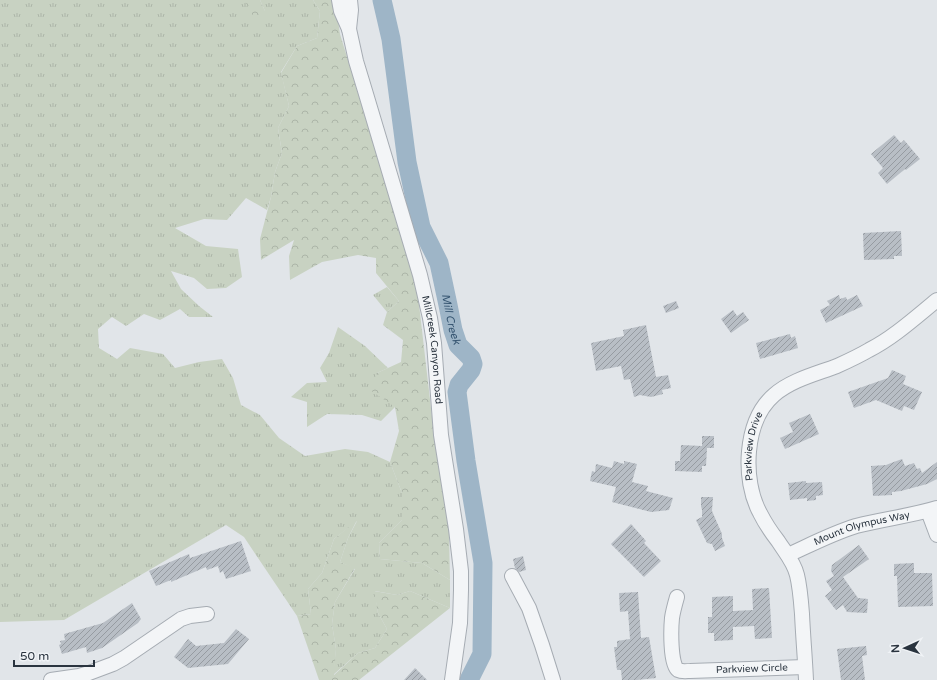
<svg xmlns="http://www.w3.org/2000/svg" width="937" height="680" viewBox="0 0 937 680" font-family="'Varela Round',sans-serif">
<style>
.grass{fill:url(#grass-tufts)}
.forest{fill:url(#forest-crowns)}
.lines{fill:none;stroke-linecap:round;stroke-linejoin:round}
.river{stroke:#9eb5c7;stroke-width:19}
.building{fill:url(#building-hatch)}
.minor-casing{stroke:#a6acb3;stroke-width:16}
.minor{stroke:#f3f5f7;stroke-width:14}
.labels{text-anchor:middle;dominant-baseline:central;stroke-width:3.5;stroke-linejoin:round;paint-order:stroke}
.street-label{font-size:10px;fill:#2a343f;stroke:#f0f3f6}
.water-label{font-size:11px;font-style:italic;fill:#365571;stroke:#f0f3f6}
</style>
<defs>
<pattern id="grass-tufts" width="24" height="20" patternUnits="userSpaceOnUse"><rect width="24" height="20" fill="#c8d2c2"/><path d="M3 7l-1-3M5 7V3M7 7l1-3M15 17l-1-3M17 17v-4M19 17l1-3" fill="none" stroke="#acb5a8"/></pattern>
<pattern id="forest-crowns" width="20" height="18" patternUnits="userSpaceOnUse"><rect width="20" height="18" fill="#c8d2c2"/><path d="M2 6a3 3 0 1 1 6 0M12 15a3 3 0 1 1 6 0" fill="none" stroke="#acb5a8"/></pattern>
<pattern id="building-hatch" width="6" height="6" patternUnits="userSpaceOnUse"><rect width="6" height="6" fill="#b8bec5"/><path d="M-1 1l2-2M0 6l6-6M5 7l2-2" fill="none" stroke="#969ba1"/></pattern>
</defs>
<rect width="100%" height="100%" fill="#e1e5e9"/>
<!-- grass -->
<g class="grass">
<path d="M0,0h245l20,11 -5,-11h53l7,11 -3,27 -20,8 -16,26 8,34 -11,22 4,25 -7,19 -4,25 -4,13 -21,-12 -19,22 -23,-1 -29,9 31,18 32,3 4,28 -16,11 -19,1 -13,-11 -23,-7 10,18 18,17 14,11h-24l-9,-8 -20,11 -16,-6 -18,12 -14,-9 -14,12 1,19 18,11 13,-11 33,6 12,14 24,-6 23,-3 11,19 8,27 19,10 19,23 26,18 40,-7 23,3 22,10 12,31v27l-23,23 1,16 42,4 28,17v28l-40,-17 -13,4 -22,-4 3,22 9,16 -12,19 -17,5 -25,22 3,-26 -4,-25 3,-22 20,-33 -15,-7 8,-24 9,-17 -23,18 -12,34 -14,16 3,25 -14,2 -53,-79 -18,-12 -162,95 -64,2z"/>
<path d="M387,287l12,14 -12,11 -14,-17z"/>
<path d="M338,327l27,19 23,22 -11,5 18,34 -14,14 -19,-6 -35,-1 -20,13v-25l-16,-5 16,-14 20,-1 -7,-14 9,-15z"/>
</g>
<!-- forest -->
<g class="forest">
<path d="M224,0h36l5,11 -8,13 -12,-23z"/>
<path d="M313,0h22l5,34 77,253 15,130 17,114 1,49 -28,-17 -42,-4 -1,-16 23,-23v-27l-12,-31 9,-31 -4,-24 -25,-17 7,-17 24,-11 2,-22 -20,-15 4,-13 12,-11 -23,-28v-15l-18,-3 -36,7 -32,18 -1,-24 5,-16 -33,20 -1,-21 11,-42 4,-25 7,-19 -4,-25 11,-22 -8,-33 16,-27 20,-8 3,-27z"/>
<path d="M357,520l-9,18 -8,24 15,6 -20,34 -3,22 4,25 -2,26 24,-22 17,-5 12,-19 -9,-16 -4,-22 23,4 13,-4 40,17 -91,72h-40l-22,-64 14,-2 -3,-25 14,-16 12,-34z"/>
</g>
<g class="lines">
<!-- river -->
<path class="river" id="s1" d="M382,0l9,39 16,123 14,65 18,36 9,42 5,25 5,15 13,13 2,6 -2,6 -12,15 -2,7 9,69 17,102 -1,91 -13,26"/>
</g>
<!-- building -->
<g class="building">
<path d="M894,135l7,8 3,-3 16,19 -14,11 -1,-1 -18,15 -9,-11 5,-5 -12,-14z"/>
<path d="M901,231l1,25h-8v3l-30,1 -1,-27z"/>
<path d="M839,295l1,4 6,-2 1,3 10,-5 6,11 -37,17 -6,-13 10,-5 -3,-4z"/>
<path d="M676,301l3,7 -13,5 -3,-7z"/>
<path d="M733,310l4,6 6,-4 6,8 -18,13 -10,-14z"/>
<path d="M646,325l10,52 12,-2 3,13 -9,2 1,4 -12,3 -11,-2 -6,2 -4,-18 -6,1 -3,-14 -25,5 -5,-28 33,-7 -1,-6z"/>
<path d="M790,334l1,4 4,-2 3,12 -38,11 -4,-16z"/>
<path d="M892,370l14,6 -3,8 19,8 -8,18 -10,-4 -2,5 -26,-11 -22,8 -6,-16 40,-14z"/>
<path d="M810,414l9,20 -34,15 -5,-11 13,-6 -4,-9z"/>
<path d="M702,436h12v12h-7l-1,18h-4v6l-27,-1v-10h5l1,-16 21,1z"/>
<path d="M902,459l3,7 9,-3 3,6 3,-1 2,5 15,-11v17l-10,5 -26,7 -9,1v3l-19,1 -2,-30 15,-1 5,-2z"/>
<path d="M614,461l10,3v-3l13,3 -5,18 16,4 -2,5 27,7 -4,12 -18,2 -39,-10 4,-15 -26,-6 2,-10 3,1 1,-8 16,4z"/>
<path d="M806,481v2l16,-1 1,13 -7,1v4l-9,1v-3l-17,2 -2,-17z"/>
<path d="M701,497h12l-1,14 10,23v4l3,8 -10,5 -3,-7 -5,-1 -11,-23 6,-3v-7l-1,-4z"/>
<path d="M631,524l15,17 -2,2 17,18 -17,16 -33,-33z"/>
<path d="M241,541l10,30 -25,8 -3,-8 -3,2 -2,-7 -11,4 -1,-3 -35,15v-2l-15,6 -7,-15 40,-17 1,4z"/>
<path d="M859,545l10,14 -26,18 15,21 10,1 -1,14 -20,-1 -4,-7 -7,5 -11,-14 7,-6 -6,-9 8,-5 -3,-5 1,-6z"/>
<path d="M523,556l3,14 -7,2 -4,-4 -2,-9z"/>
<path d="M914,563v10h18l1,33 -35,1 -1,-31h-3v-12z"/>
<path d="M769,588l3,50 -17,1 -1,-13 -21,1v13l-19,1v-8h-6v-16h4v-20l21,-1v15l20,-1 -1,-21z"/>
<path d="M638,592l3,46 8,-1 7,41 -19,2h-15l-1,-10h-4l-3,-23h3v-6l13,-2 -2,-28 -8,1 -1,-19z"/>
<path d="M132,603l9,16 -3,4 -36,25 -15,5 -1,-6 -24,7 -3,-9 2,-1 -1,-3 5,-1 -1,-6 39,-11z"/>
<path d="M236,629l13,10 -21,25 -40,4 -14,-11 14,-18 8,7 28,-3z"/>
<path d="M866,646l1,9 -5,1 3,24h-24l-4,-31z"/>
<path d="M415,668l12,12h-23z"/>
</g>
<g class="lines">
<defs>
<g id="minor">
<path id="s2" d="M339,0l2,11 8,18 7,32 10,33 54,181 10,43 4,25 7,92 15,94 5,42v19l-1,33 -8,57"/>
<path d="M349,29l2,-19 -1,-10"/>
<path d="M928,511l9,24"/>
<path id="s3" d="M788,555c22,-10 45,-22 68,-29 27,-7 55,-10 81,-18"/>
<path d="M512,576l17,32 13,37 11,35"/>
<path id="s4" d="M677,597c-2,7 -4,14 -5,21 -1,10 -2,47 6,52 4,2 9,1 12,1l115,-4"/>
<path d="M51,680l28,-4 10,-3 24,-9 11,-6 57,-39 9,-3 17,-2"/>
<path id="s5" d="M806,680c-1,-22 -3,-44 -4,-66 -1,-13 -2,-27 -5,-39 -3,-13 -12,-23 -19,-34 -7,-9 -13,-18 -18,-28 -18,-33 -16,-92 14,-118 17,-15 42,-21 63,-29 11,-5 22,-10 32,-16 24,-12 47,-33 68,-50"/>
</g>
</defs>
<!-- minor casing -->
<use href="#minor" class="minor-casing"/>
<!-- minor -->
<use href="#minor" class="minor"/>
</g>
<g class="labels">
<!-- street labels -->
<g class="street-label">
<text stroke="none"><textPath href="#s2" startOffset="363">Millcreek Canyon Road</textPath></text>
<text stroke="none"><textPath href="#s5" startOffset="247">Parkview Drive</textPath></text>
<text stroke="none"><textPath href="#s3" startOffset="79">Mount Olympus Way</textPath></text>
<text stroke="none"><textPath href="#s4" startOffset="149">Parkview Circle</textPath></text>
</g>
<!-- water labels -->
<g class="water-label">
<text stroke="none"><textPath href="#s1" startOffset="328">Mill Creek</textPath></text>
</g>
</g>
<!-- north arrow -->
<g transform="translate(905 648) rotate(267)" stroke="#f0f3f6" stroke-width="3" paint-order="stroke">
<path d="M0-3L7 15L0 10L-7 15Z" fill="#2a343f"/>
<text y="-6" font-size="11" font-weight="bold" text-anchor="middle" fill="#2a343f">N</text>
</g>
<!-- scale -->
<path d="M14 660v6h80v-6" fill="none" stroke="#2a343f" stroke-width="2"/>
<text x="20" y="660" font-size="12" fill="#2a343f" stroke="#f0f3f6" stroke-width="3" paint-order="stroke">50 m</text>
</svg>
